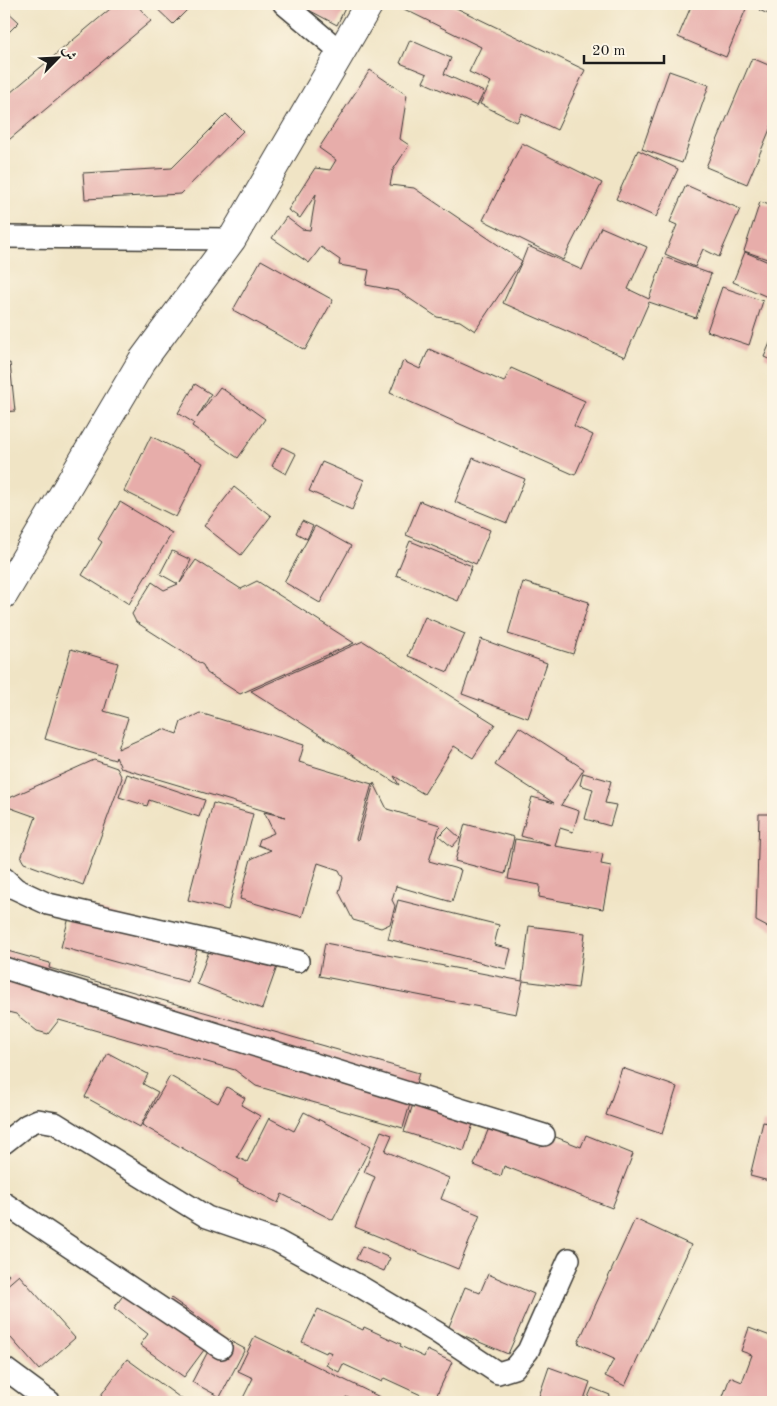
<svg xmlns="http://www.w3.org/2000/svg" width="777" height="1406" viewBox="0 0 777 1406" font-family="'Old Standard TT',Amiri,serif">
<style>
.building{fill:#e7adaa}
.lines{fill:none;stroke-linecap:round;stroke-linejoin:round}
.street-casing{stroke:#3c3a35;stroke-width:24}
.secondary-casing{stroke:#3c3a35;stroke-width:30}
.street{stroke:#fff;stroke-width:21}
.secondary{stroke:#fff;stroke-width:28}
</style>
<rect width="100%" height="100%" fill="#fcf5e5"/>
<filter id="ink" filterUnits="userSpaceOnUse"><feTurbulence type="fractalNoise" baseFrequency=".02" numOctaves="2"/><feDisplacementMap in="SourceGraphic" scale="10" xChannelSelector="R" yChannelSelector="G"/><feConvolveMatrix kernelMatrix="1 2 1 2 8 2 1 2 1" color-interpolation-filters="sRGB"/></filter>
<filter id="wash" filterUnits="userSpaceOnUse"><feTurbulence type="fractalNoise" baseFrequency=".0096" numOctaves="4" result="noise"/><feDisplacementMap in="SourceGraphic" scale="20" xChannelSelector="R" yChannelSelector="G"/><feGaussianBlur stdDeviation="1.12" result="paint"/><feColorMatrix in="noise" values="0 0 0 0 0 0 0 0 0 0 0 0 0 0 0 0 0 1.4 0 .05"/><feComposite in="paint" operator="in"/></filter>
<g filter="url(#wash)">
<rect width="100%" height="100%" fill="#f0e4c5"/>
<g id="blocks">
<!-- building -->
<g class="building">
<path d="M116,4h20l15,17 -147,123v-46z"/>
<path d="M152,4h41l-20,20z"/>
<path d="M307,4h40l-10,21 -32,-17z"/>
<path d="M402,4h46l137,66 -28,60 -35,-17 -5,9 -37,-18 11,-22 -22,-10 12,-25 -81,-40z"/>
<path d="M692,4h56l-22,53 -48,-20z"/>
<path d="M761,4h12v12l-14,-6z"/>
<path d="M4,8l15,14 -14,14 -1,-1z"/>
<path d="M410,40l41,18 -7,16 40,18 -7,14 -54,-24 4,-8 -27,-11z"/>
<path d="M752,58l21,9v55l-26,62 -41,-17z"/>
<path d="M370,70l37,25 -7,44 9,6 -16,25 -3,15 24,3 108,73 6,-15 54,24 19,-43 46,20 -19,42 21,10 15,-42 47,17 -15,44 -47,-16 -24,55 -122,-54 19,-42 -47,70 -15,-10 -23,-4 -39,-26 -32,-6 3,-15 -30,-5 1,-5 -19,-13 -12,16 -37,-25 14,-21 16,12 8,1 6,-36 -16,24 -12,-8 27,-42 15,2 6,-10 -17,-12z"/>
<path d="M669,71l40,14 -27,78 -40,-14z"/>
<path d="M226,114l17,17 -62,63 -96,5 -2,-26 89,-5z"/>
<path d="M522,143l80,40 -39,77 -80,-40z"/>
<path d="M638,150l40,19 -22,48 -40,-18z"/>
<path d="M686,185l54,24 -21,48 -16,-8 -8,18 -30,-13 12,-29 -7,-3z"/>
<path d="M760,202l13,4v55l-29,-10z"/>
<path d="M745,252l28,12v26l-3,8 -37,-16z"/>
<path d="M261,260l72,40 -28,50 -72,-40z"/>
<path d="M722,287l41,14 -14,44 -42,-14z"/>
<path d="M773,336v25l-9,-4z"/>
<path d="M429,349l75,33 7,-14 74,33 -11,25 19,9 -18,40 -185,-82 13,-32 17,8z"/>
<path d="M10,363l5,48 -11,1v-48z"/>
<path d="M195,384l16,10 -14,24 23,-31 45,32 -27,39 -46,-32 2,-3 -16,-10z"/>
<path d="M151,436l52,27 -27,54 -52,-26z"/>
<path d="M282,447l14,7 -10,20 -14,-8z"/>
<path d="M473,458l52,21 -18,44 -52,-21z"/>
<path d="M322,462l42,18 -12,30 -43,-19z"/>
<path d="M234,487l37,29 -30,39 -37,-29z"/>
<path d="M420,501l70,29 -14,34 -70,-29z"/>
<path d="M120,502l52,31 -43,71 -47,-29 20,-33 -4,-3z"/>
<path d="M302,521l11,5 -6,13 -11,-6z"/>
<path d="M315,526l36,20 -31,57 -36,-21z"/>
<path d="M410,541l62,25 -14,35 -62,-26z"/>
<path d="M172,551l19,9 -11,23 16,-23 45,29 16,-8 97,62 -114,51 -33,-21 -4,-8 -67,-43 -4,-8 20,-32 12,8 14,-6 -18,-10z"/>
<path d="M523,582l66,20 -16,52 -65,-20z"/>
<path d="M425,617l40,17 -17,38 -40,-16z"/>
<path d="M481,639l66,24 -19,55 -66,-24z"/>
<path d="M363,641l132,83 -22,34 -19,-12 -30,48 -30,-18 5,9 -148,-94z"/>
<path d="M71,649l47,14 -14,48 24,7 -10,31 45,-20 14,5 4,-12 19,-9 104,32 -5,17 73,22 -16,55 2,1 16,-57 13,26 53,16 -11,36 32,9 -9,32 -56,-16 -4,14 3,6 -5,18 -9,4 -28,-8 -14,-28 4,-14 -4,-8 -21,-7 -16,54 -62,-18 11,-40 20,-9 -13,-5 2,-6 14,-6 -10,-21 21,5 -164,-49 -5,-11 -1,3 -70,-21z"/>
<path d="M519,727l65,42 -23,36 18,6 -6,21 -13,-4 -5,18 48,8 -2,10 10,2 -8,43 -64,-12 1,-12 -32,-6 7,-40 36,6 -30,-9 11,-39 22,6 -59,-38z"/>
<path d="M94,760l23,8 5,10 -39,107 -59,-22 -3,-5 15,-41 -28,-10 -3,-7z"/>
<path d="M583,773l28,8 -6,22 11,2 -6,21 -25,-7 8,-30 -13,-4z"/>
<path d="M127,774l78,26 -6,17 -50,-17 -2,6 -28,-9z"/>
<path d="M213,803l40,11 -25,96 -40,-10z"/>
<path d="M759,814h14v116l-17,-9z"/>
<path d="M465,824l49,13 -9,37 -50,-13z"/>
<path d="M448,827l12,11 -8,9 -13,-11z"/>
<path d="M4,878l9,3 -9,25z"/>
<path d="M398,900l101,25 -5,20 17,4 -5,20 -118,-30z"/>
<path d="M73,903l127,35 -12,44 -127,-35z"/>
<path d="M529,926l56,7 -7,55 -55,-7 -7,33 -197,-38 6,-33 197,38z"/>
<path d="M214,937l65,24 -17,48 -65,-25z"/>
<path d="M4,950l46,13 -1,5 370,105 -16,55 -147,-42 -21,-16 -176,-50 -11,14 -11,-3 -21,-17 -12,-3z"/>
<path d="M108,1053l40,21 -5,10 15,8 -18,35 -55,-30z"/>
<path d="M622,1068l55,19 -15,47 -56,-19z"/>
<path d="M170,1076l48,27 9,-16 18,11 -4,7 19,11 -23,41 10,5 22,-44 25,13 10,-19 67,34 -38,74 -51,-26 -4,9 -41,-21 1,-2 -96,-55z"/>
<path d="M417,1092l60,20 -13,39 -60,-19z"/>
<path d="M495,1113l86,34 5,-12 47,19 -21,54 -108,-42 -3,10 -27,-11z"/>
<path d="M763,1122l10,2v58l-23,-6z"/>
<path d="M381,1131l11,4 -7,16 64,27 -8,21 39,16 -22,54 -103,-42 20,-50 -11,-5z"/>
<path d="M635,1219l56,26 -66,141 -20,-10 9,-17 -36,-16z"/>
<path d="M362,1246l28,12 -6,13 -28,-12z"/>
<path d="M4,1270l5,5 -5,6z"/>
<path d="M488,1274l46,20 -26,60 -60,-25 17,-42 15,6z"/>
<path d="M19,1275l56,63 -36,32 -35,-40v-42z"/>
<path d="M132,1283l33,24 6,-9 47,33 -34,46 -44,-32 8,-11 -34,-26z"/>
<path d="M318,1309l45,21 1,-3 37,17 -1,2 24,11 3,-7 25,12 -18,39 -50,-23 -2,4 -39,-18 -4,8 -13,-7 6,-12 -5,-2 -1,2 -24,-11z"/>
<path d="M749,1328l24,9v65h-52l9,-25 12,5 10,-27 -11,-4z"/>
<path d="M217,1334l28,15 -25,48 -28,-15z"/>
<path d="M255,1336l135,66h-33l-11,-5 -3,5h-102l12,-24 -15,-7z"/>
<path d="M127,1359l59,43h-90z"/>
<path d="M549,1367l41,15 -7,20h-46z"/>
<path d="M592,1388l18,7 -3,7h-21z"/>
</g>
</g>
</g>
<g filter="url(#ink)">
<use href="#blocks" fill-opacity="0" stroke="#3c3a35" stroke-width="1"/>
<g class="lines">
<defs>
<g id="street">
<path d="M284,4l57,48"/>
<path d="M4,237l228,2"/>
<path d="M4,878l12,11 32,15 250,57"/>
<path d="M4,968l540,167"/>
<path d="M4,1143l23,-18 11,-5 17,3 152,94 70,24 84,46 77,46 60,40 16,-5 14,-17 41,-92"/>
<path d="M4,1203l217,145"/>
<path d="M4,1368l46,34"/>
</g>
<path id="secondary" d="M4,594l138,-233 90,-122 137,-235"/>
</defs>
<!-- street casing -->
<use href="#street" class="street-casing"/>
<!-- secondary casing -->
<use href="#secondary" class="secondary-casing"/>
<!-- street -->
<use href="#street" class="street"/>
<!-- secondary -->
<use href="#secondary" class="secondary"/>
</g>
</g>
<!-- margin -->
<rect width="777" height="1406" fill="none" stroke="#fcf5e5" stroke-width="20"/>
<!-- north arrow -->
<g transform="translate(58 58) rotate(66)" stroke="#fcf5e5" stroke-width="4" paint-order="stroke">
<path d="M0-4L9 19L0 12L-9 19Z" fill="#1c1c1c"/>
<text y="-8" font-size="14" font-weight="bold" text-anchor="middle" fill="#1c1c1c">ش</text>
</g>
<!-- scale -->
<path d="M584 55v8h80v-8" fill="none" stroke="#1c1c1c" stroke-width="2.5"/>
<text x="592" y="55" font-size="15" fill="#1c1c1c" stroke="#fcf5e5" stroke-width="4" paint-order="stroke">20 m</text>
</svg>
